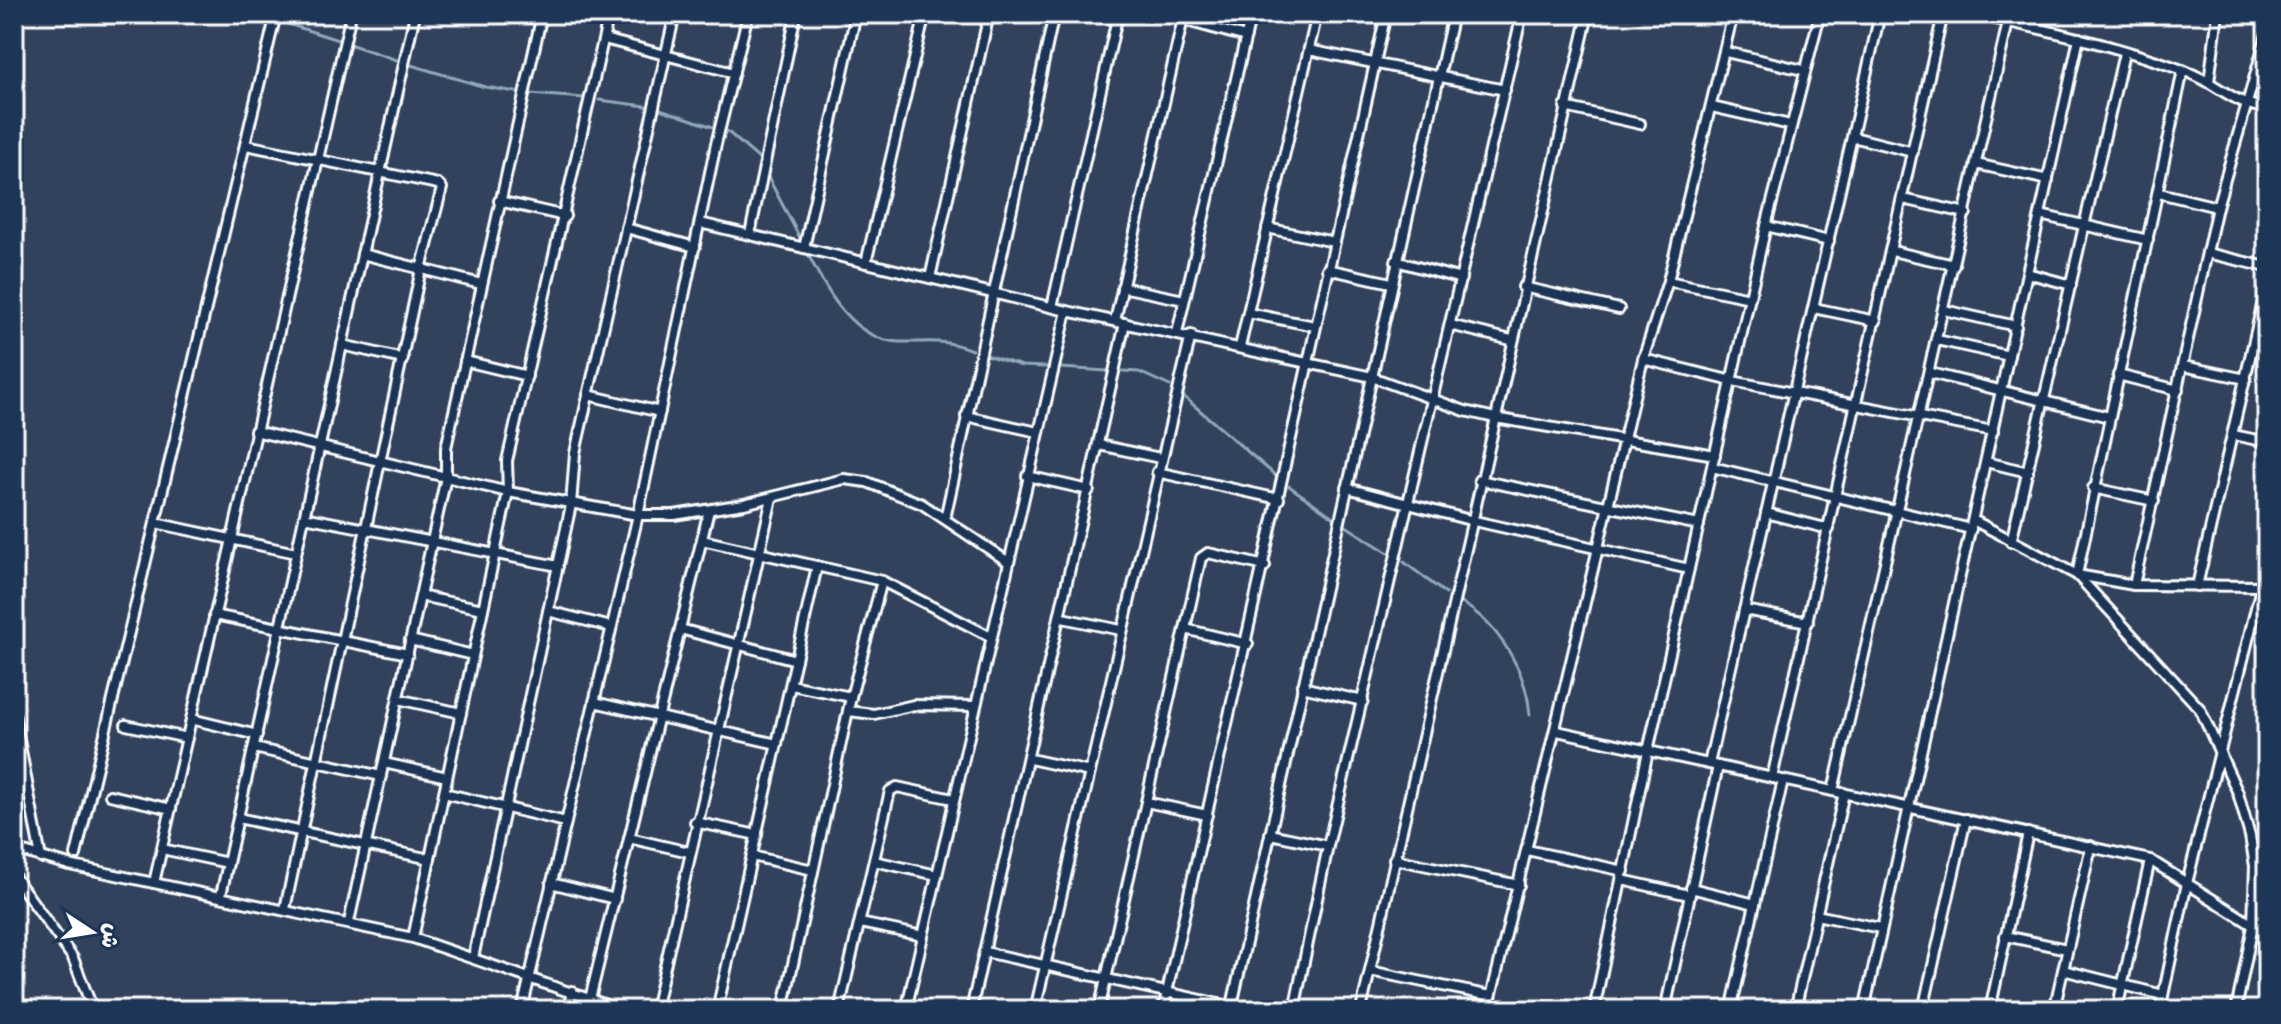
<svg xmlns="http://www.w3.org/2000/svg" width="2281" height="1024" viewBox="0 0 2281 1024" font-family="Mynerve,'Playpen Sans Arabic',sans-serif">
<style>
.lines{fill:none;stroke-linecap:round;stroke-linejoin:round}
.stream{stroke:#8fa9b9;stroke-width:3}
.minor-casing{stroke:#fff;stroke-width:14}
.minor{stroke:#1d3557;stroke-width:8}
</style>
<rect width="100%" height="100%" fill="#32425d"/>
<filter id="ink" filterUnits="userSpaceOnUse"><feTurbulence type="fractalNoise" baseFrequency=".0125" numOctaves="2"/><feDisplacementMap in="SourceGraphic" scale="16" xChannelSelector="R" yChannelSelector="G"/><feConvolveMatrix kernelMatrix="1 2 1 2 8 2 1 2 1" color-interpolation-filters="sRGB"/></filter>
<g filter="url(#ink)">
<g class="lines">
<!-- stream -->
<g class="stream">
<path d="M259,14l9,3"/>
<path d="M282,22l56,18"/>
<path d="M352,45l45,15"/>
<path d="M411,65l74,22 31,5"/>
<path d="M530,94l54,4"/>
<path d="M599,100l47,6"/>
<path d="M660,109l53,18"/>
<path d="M727,131l32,28"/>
<path d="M768,177l33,63"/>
<path d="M809,256c18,36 44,84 90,86 32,1 41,-4 73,8"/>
<path d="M986,355l36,11 24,1"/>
<path d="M1061,368l46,3"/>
<path d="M1123,371l16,1 31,14"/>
<path d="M1183,396l93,80"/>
<path d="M1289,486l44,31"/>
<path d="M1346,526l44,28"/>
<path d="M1404,562l42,32"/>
<path d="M1460,602c38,21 67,70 70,113"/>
</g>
<defs>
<g id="minor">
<path d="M1971,14c72,15 145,31 214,57 35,13 42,30 82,38"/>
<path d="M2255,14l12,2"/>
<path d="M1183,20l63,17"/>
<path d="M604,39l130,34"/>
<path d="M1309,50l196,40"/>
<path d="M1726,52l77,18"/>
<path d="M2183,70l-106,505 123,134 38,84 12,43 5,30 -2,58"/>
<path d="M2209,82l9,-68"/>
<path d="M1565,107l75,17"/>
<path d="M1712,107l78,18"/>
<path d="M1853,137l60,15"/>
<path d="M246,145l192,39 4,4 -21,81 -136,640"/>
<path d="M1976,164l72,16"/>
<path d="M2159,193l58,14"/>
<path d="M1903,199l63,14"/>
<path d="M499,201l66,15"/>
<path d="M2040,215l108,25"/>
<path d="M700,223l367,88 305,66 93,34 30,7 220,37"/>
<path d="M1766,226l63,15"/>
<path d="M626,228l69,19"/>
<path d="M1267,228l67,14"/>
<path d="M750,234l46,-220"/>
<path d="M804,248l52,-234"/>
<path d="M1892,251l62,14"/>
<path d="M2207,253l60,14"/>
<path d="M362,254l119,30"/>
<path d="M1396,261l65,18"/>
<path d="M866,263l59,-249"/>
<path d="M1327,269l64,14"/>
<path d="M2027,273l44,12"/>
<path d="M930,278l59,-264"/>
<path d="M1668,281l82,17"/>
<path d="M1122,287l62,13"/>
<path d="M1523,287l96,22"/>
<path d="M1052,307l66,-293"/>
<path d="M1814,308l62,13"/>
<path d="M1944,310l72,16"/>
<path d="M1248,313l67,13"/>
<path d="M1115,321l69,-307"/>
<path d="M1450,325l61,15"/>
<path d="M1177,333l74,-319"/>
<path d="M1937,340l72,16"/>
<path d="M342,345l61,14"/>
<path d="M1240,347l77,-333"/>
<path d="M1643,359l89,22 261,50"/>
<path d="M465,361l62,15"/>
<path d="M2183,366l63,13"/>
<path d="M1930,373l179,44"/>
<path d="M2118,375l60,15"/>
<path d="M588,395l72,17"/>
<path d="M966,416l72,16"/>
<path d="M255,431l253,61 130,23h36l70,-11 100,-25 23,3 55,22 85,57"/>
<path d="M2233,435l34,7"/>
<path d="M1099,445l61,13"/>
<path d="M1986,462l42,10"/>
<path d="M1712,467l259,62"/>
<path d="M1157,472l122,27"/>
<path d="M1027,476l62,14"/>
<path d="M1479,480l220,45"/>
<path d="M1347,488l123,32 219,49"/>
<path d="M2093,488l61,13"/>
<path d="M1766,513l63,16"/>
<path d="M304,517l254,49"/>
<path d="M945,519l109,-505"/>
<path d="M1973,520l104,55 57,10 131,1"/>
<path d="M155,523l141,30"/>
<path d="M702,540l180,41 109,56"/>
<path d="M2011,542l113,-489"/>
<path d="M2134,585l83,-378 50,-173"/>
<path d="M2197,586l70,-302"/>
<path d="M420,596l63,13"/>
<path d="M1744,610l64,12"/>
<path d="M548,611l63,16"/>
<path d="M214,615l194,39"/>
<path d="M1062,618l59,12"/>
<path d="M680,629l116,31"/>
<path d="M1185,629l63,15"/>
<path d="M410,640l63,15"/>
<path d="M791,685l60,12"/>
<path d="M1302,687l61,14"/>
<path d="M398,699l63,14"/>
<path d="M594,702l183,42"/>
<path d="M848,711l26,3 40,-9 61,1"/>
<path d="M14,713l27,145"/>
<path d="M191,719l66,16"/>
<path d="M126,725l61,13"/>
<path d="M1557,731l593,129 117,74"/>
<path d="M254,748l127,28"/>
<path d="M1030,759l60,13"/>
<path d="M384,763l63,14"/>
<path d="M1709,764l171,-750"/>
<path d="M1772,778l171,-764"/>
<path d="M1833,791l175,-769"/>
<path d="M444,793l122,29"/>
<path d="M110,795l61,14"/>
<path d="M1146,802l61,13"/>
<path d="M238,818l192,41"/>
<path d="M695,822l62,13"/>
<path d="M1270,834l58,12"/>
<path d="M629,838l60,14"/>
<path d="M14,849l55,16 344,73 208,72"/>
<path d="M162,849l66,14"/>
<path d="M1527,850l97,21"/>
<path d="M76,855l200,-841"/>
<path d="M752,856l61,14"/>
<path d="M1394,859l125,26"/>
<path d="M874,861l63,14"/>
<path d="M14,876l59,82 20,52"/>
<path d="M1622,880l67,15"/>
<path d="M154,883l197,-869"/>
<path d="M551,883l64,16"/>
<path d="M1691,888l64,16"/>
<path d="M221,895l194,-881"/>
<path d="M2258,899l9,-44"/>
<path d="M1816,915l64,13"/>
<path d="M349,922l97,-445v-29l96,-434"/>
<path d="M860,923l63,13"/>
<path d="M2005,936l62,13"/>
<path d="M413,938l95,-446 -1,-31 102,-447"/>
<path d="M985,952l262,58"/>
<path d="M473,958l98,-453 4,-52 100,-439"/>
<path d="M2063,970l100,25"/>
<path d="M1370,971l121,25"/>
<path d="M590,999l119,-489"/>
<path d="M522,1010l116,-495 78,-371 32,-130"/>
<path d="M568,1010l4,-19"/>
<path d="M655,1010l117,-512"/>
<path d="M717,1010l100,-444"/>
<path d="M783,1010l68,-313 31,-116"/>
<path d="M839,1010l51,-219 7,-4 56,12"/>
<path d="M906,1010l161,-699"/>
<path d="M971,1010l154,-687"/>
<path d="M1035,1010l156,-675"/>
<path d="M1099,1010l102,-452 7,-5 57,13"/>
<path d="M1163,1010l223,-996"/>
<path d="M1231,1010l222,-996"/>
<path d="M1294,1010l34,-164 194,-832"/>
<path d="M1361,1010l227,-996"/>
<path d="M1488,1010l155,-651 25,-78 65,-267"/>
<path d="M1594,1010l54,-259 118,-525 54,-212"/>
<path d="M1665,1010l53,-244"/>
<path d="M1731,1010l52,-230"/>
<path d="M1795,1010l49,-217"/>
<path d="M1864,1010l215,-972"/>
<path d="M1923,1010l43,-191"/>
<path d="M1990,1010l38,-177"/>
<path d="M2054,1010l37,-164"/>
<path d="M2117,1010l33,-150"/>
<path d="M2160,1010l27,-127 80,-319"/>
<path d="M2236,1010l18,-89"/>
</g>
</defs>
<!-- minor casing -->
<use href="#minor" class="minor-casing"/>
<!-- minor -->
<use href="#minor" class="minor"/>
</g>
</g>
<!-- margin -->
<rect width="2281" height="1024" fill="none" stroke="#1d3557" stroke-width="48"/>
<rect x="24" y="24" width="2233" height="976" fill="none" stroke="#fff" stroke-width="3" filter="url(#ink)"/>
<!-- north arrow -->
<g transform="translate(92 932) rotate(102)" stroke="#1d3557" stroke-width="6" paint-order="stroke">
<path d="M0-6L14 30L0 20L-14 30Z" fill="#ffffff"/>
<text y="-12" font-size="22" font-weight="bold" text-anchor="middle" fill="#ffffff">ش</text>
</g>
</svg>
